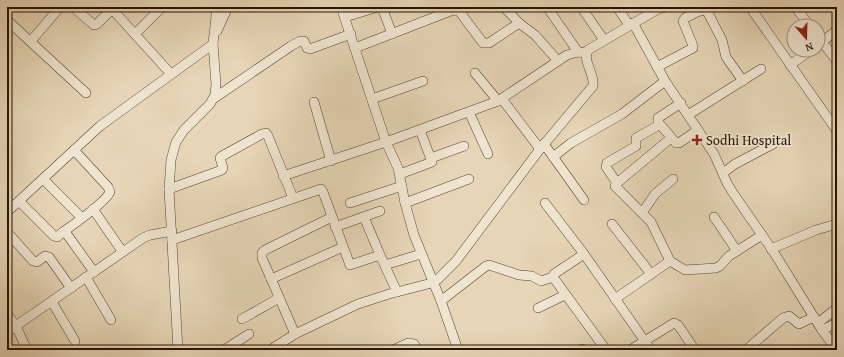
<svg xmlns="http://www.w3.org/2000/svg" width="844" height="357" viewBox="0 0 844 357" font-family="'Gentium Book Plus',serif">
<style>
.lines{fill:none;stroke-linecap:round;stroke-linejoin:round}
.minor-casing{stroke:#57442e;stroke-width:10}
.minor{stroke:#efe4d0;stroke-width:9}
.poi-dot{fill:#8f2418;stroke:#efe4d0;stroke-width:1.5}
.labels{text-anchor:middle;dominant-baseline:central;stroke-width:3.5;stroke-linejoin:round;paint-order:stroke}
.poi-label{font-size:14px;fill:#271301;stroke:#efe4d0;text-anchor:start}
</style>
<rect width="100%" height="100%" fill="#e6d5b6"/>
<filter id="stains"><feTurbulence type="fractalNoise" baseFrequency=".005" numOctaves="4"/><feColorMatrix values="0 0 0 0 .2 0 0 0 0 .09 0 0 0 0 .02 0 0 0 .5 -.17"/></filter>
<radialGradient id="worn" r=".72"><stop offset=".6" stop-color="#630" stop-opacity="0"/><stop offset="1" stop-color="#630" stop-opacity=".3"/></radialGradient>
<g class="lines">
<defs>
<g id="minor">
<path d="M73,7l21,18 3,-1 17,-17"/>
<path d="M341,7l45,135 12,26 7,35 9,32 27,66 17,49"/>
<path d="M382,7l10,27"/>
<path d="M504,7l15,16 16,12 23,26"/>
<path d="M547,7l31,45"/>
<path d="M581,7l23,33"/>
<path d="M617,7l12,18"/>
<path d="M695,7l2,5 7,-2 3,1 15,29 4,17 17,24"/>
<path d="M750,7l87,124"/>
<path d="M795,7l15,19"/>
<path d="M7,9l2,-2"/>
<path d="M112,9l59,65"/>
<path d="M345,17l33,-10"/>
<path d="M7,20l79,73"/>
<path d="M633,23l32,58 49,73 13,29 6,10 40,58 49,79 15,20"/>
<path d="M217,31l11,-24"/>
<path d="M135,34l27,-27"/>
<path d="M818,37l19,24"/>
<path d="M31,41l29,-34"/>
<path d="M818,45l19,-15"/>
<path d="M355,48l98,-38 6,1 24,32h6l30,-20"/>
<path d="M790,65l21,-15"/>
<path d="M657,67l36,-19v-2l-10,-25 2,-3 12,-6"/>
<path d="M475,73l23,28"/>
<path d="M213,99l78,-53 9,-5h4l3,7 3,1 41,-15"/>
<path d="M372,99l51,-18"/>
<path d="M502,99l38,50"/>
<path d="M314,102l17,59"/>
<path d="M681,103l-23,15v4l18,21h3l19,-13"/>
<path d="M469,112l19,42"/>
<path d="M688,115l73,-46"/>
<path d="M671,138l-54,45 -2,3 36,36 19,39 15,9 31,-2 4,-2 9,-10 33,-21"/>
<path d="M544,144l40,56"/>
<path d="M553,157l18,-14 51,-29 43,-33"/>
<path d="M431,158l33,-12"/>
<path d="M723,173l12,-9 38,-20"/>
<path d="M400,174l32,-12 -12,-32"/>
<path d="M283,176l103,-34 112,-41 69,-46 11,-3 9,1"/>
<path d="M43,179l38,38"/>
<path d="M617,183l-11,-16 1,-4 29,-17v-8l23,-13"/>
<path d="M169,189l53,-19 1,-2 -3,-10 2,-2 40,-22 4,-1 2,3 25,62"/>
<path d="M19,201l35,35 3,1 6,-5 3,1 28,39"/>
<path d="M350,203l52,-17"/>
<path d="M405,203l64,-24"/>
<path d="M545,203l39,51 67,96"/>
<path d="M93,209l29,42"/>
<path d="M7,212l93,-86 113,-82"/>
<path d="M642,213l13,-19 18,-15"/>
<path d="M364,217l16,38"/>
<path d="M714,217l23,34"/>
<path d="M612,224l39,50"/>
<path d="M335,227l45,-16"/>
<path d="M7,232l26,29 4,1 8,-6 4,1 22,31"/>
<path d="M63,232c11,-8 42,-29 47,-40l-2,-5 -34,-37"/>
<path d="M172,240l149,-51 2,3 27,73 30,-10 17,37"/>
<path d="M771,249l45,-19 21,-6"/>
<path d="M584,254l-30,20 -1,3 53,73"/>
<path d="M385,265l36,-11"/>
<path d="M86,277l25,43"/>
<path d="M271,279l72,-32"/>
<path d="M615,299l55,-38"/>
<path d="M441,301l45,-35 3,-1 30,10 13,1 9,5 12,-4"/>
<path d="M52,302l23,39"/>
<path d="M538,308l27,-13"/>
<path d="M7,314l9,12 11,24"/>
<path d="M242,319l37,-21"/>
<path d="M818,323l19,-15"/>
<path d="M822,330l15,-7"/>
<path d="M7,332l136,-94 7,-3 22,-4"/>
<path d="M295,334l-33,-76v-5l3,-3 67,-33"/>
<path d="M178,350l-9,-161 2,-29 5,-18 8,-12 26,-26 5,-9 1,-11 -3,-40 4,-37"/>
<path d="M224,350l25,-16"/>
<path d="M270,350l25,-16 63,-30 31,-10 39,-10 9,-4 19,-19 84,-112 53,-63c2,-12 -11,-25 -5,-36l70,-41 8,-2"/>
<path d="M393,350l15,-7 6,1 4,6"/>
<path d="M579,350l3,-1 4,1"/>
<path d="M630,350l44,-27 4,2 17,25"/>
<path d="M746,350l37,-32 6,-2 10,8 15,-7"/>
</g>
</defs>
<!-- minor casing -->
<use href="#minor" class="minor-casing"/>
<!-- minor -->
<use href="#minor" class="minor"/>
</g>
<!-- markers -->
<path class="poi-dot" d="M695 134h4v4h4v4h-4v4h-4v-4h-4v-4h4z"/>
<g class="labels">
<!-- poi labels -->
<g class="poi-label">
<text x="706" y="140">Sodhi Hospital</text>
</g>
</g>
<!-- margin -->
<rect width="844" height="357" fill="none" stroke="#e6d5b6" stroke-width="24"/>
<rect x="8" y="8" width="828" height="341" fill="none" stroke="#271301" stroke-width="2"/>
<rect x="12" y="12" width="820" height="333" fill="none" stroke="#271301"/>
<!-- north arrow -->
<g transform="translate(806 38) rotate(160)"><circle r="19" fill="#efe4d0" stroke="#9f907d"/>
<path d="M0-3L7 15L0 10L-7 15Z" fill="#8f2418"/>
<text y="-6" font-size="11" font-weight="bold" text-anchor="middle" fill="#271301">N</text>
</g>
<rect width="100%" height="100%" filter="url(#stains)"/>
<rect width="100%" height="100%" fill="url(#worn)"/>
</svg>
